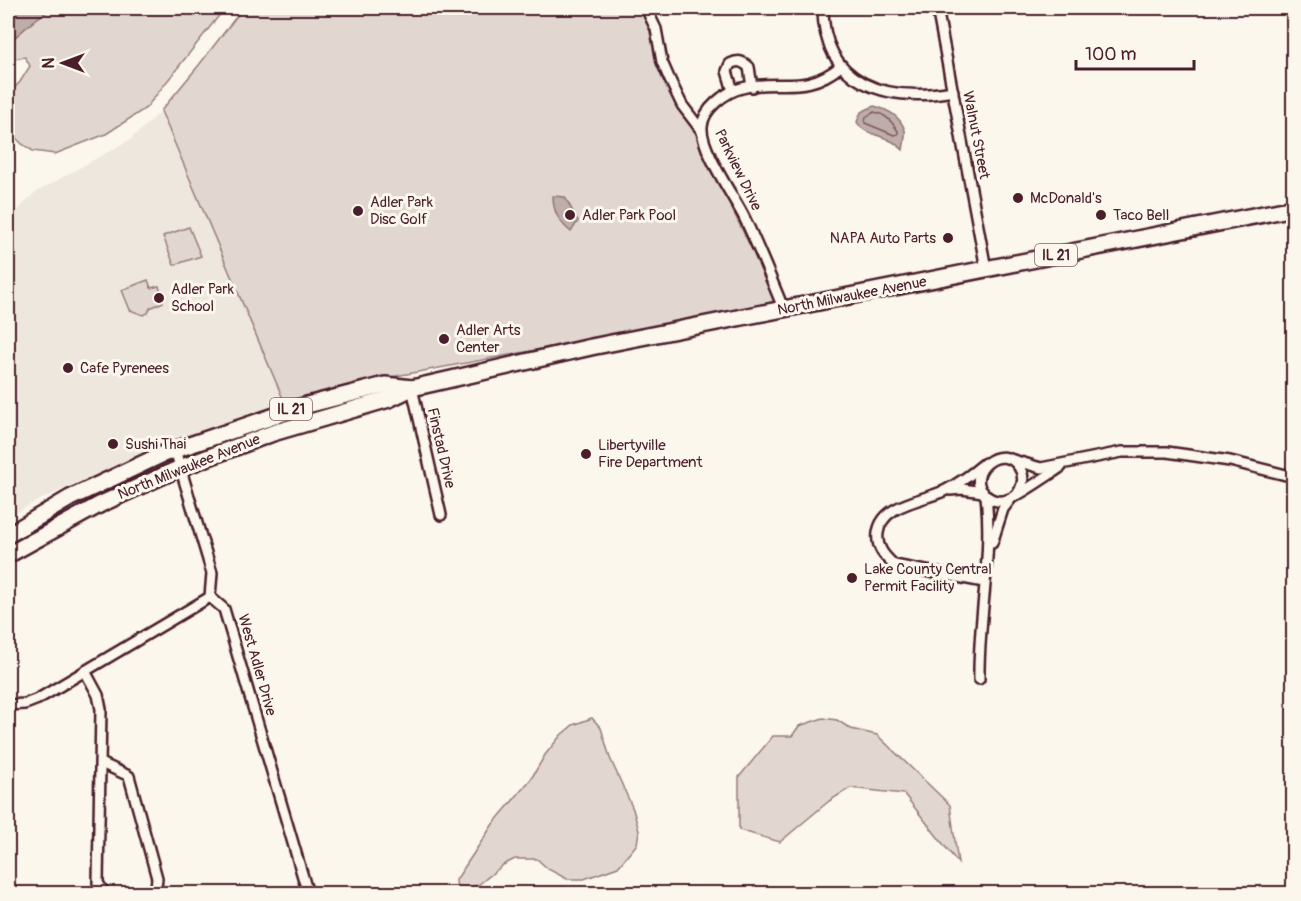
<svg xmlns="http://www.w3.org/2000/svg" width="1301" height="901" viewBox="0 0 1301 901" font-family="Pangolin,sans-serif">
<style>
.built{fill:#eee7de}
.green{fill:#e2d7d0;stroke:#967b7e;stroke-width:1.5}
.water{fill:#bfadaa;stroke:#907477;stroke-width:1.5}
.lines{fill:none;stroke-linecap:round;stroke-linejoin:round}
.shore{stroke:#79585e;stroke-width:1.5}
.minor-casing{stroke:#4a1f2b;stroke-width:14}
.primary-casing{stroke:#4a1f2b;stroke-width:20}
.minor{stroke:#fbf7ec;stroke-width:9}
.primary{stroke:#fbf7ec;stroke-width:15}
.poi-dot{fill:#4a1f2b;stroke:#fbf7ec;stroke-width:2}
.labels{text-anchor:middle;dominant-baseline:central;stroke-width:6;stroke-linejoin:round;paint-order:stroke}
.shield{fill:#fbf7ec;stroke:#7f6065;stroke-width:1.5}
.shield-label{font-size:14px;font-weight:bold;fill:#4a1f2b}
.street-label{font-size:15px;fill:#4a1f2b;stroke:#fbf7ec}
.poi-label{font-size:15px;fill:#4a1f2b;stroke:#fbf7ec;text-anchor:start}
</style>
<rect width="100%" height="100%" fill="#fbf7ec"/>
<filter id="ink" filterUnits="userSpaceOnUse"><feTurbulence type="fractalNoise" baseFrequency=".0167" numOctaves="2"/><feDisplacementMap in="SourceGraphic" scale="12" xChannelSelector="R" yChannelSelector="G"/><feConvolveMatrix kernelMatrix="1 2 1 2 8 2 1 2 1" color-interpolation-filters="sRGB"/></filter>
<g filter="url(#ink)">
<!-- built -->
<path class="built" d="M161,111l123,290 -139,50 -114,53 -23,14v-297l25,-27 98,-55z"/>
<!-- green -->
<g class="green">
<path d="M52,8h173l-79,100 -40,26 -51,20 -22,-3 -11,-7 -14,-14v-36l12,-12 10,-16 -5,-9 -17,3v-17l28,-24z"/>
<path d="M243,8h401l11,21 4,31 33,63 15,35 70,143 -198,41 -199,37 -96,22 -123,-290 38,-46z"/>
<path d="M189,227l12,29 -27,9 -11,-29z"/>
<path d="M148,280l3,8 8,-2 4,16 -13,6 -2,5 -5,2 -13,-5 -8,-20z"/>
<path d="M592,718l9,10 9,30 23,51 6,22 -2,13 -19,23 -34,12h-17l-19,-10 -11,-10h-22l-12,6 -25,20 -21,5 -1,-10 37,-56 38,-45 14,-24 16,-20 12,-10z"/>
<path d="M823,718l14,2 14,9 26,6 73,70 8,58 -54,-69 -54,-6 -21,13 -49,41 -41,-12v-53l34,-41h19l7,-10z"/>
</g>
<!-- water -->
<g class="water">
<path d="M8,8h44l-16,11 -28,24z"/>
<path d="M874,106c12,3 26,10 31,24 1,5 -1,14 -2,20 -3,-3 -7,-7 -12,-9 -11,-7 -27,-6 -34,-19l4,-10z"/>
<path d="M553,196l12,1 13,24 -7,11c-12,-10 -18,-20 -18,-36z"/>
</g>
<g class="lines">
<!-- shore -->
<path class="shore" d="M874,112c12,2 18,10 24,19v3l-4,1 -29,-12 1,-6z"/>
<defs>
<g id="minor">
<path d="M646,8l10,21 6,33 7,16 13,27 19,25"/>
<path d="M823,8c0,77 65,95 130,83"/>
<path d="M937,8l49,261"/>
<path d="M733,91l-6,-20 3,-7c8,-4 12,-3 19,3l3,20"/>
<path d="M784,310c-13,-31 -25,-62 -40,-93 -10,-20 -44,-69 -42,-90 1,-18 23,-35 40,-39 39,-10 62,8 99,-22"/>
<path d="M412,388l29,127"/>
<path d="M175,450l37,123 -2,24 14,12 84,285"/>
<path d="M1013,460l28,8 81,-16h45l63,9 64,16"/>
<path d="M950,490l12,-1 21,3"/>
<path d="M1018,493c5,-8 7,-17 1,-26 -17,-26 -56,6 -34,28 5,4 10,7 17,6 10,0 48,-27 59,-34"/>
<path d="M992,543l11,-34 7,-9"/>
<path d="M984,582l-90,-17c-10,-9 -18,-18 -16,-32 4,-30 46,-32 68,-43 14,-7 27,-17 39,-27"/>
<path d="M85,671l13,24 3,14 -3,174 7,11"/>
<path d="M979,679c-1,-61 14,-122 7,-183"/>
<path d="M8,705l17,-1 13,-5 172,-102"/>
<path d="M101,763l28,13 28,102 -1,11 -5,5"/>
</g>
<g id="primary">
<path d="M8,535l62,-37 93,-44 144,-49 78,-20 27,3"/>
<path d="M8,555l93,-51 79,-36 93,-35 116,-34 23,-11 179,-41 703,-139"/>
</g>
</defs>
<!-- minor casing -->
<use href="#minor" class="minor-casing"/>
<!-- primary casing -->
<use href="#primary" class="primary-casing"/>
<!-- minor -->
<use href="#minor" class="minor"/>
<!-- primary -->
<use href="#primary" class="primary"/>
</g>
</g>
<!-- markers -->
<g class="poi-dot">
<circle cx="1018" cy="198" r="6"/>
<circle cx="358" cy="211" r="6"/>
<circle cx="570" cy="215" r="6"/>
<circle cx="1101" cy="215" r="6"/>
<circle cx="948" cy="238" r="6"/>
<circle cx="159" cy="298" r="6"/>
<circle cx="444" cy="339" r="6"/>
<circle cx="68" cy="368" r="6"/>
<circle cx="113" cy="444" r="6"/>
<circle cx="586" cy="454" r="6"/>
<circle cx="852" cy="578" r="6"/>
</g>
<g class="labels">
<!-- shield labels -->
<g class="shield">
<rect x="1035" y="244" width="42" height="22" rx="4.5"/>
<rect x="270" y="398" width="42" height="22" rx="4.5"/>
</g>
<g class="shield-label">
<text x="1056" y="255">IL 21</text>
<text x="291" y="409">IL 21</text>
</g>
<!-- street labels -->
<g class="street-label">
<text transform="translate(976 135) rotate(79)">Walnut Street</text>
<text transform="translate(738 170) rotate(64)">Parkview Drive</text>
<text transform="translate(852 296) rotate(-11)">North Milwaukee Avenue</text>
<text transform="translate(441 448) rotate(77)">Finstad Drive</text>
<text transform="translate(189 467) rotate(-22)">North Milwaukee Avenue</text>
<text transform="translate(257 665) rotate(74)">West Adler Drive</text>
</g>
<!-- poi labels -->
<g class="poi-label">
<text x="1030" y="198">McDonald's</text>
<text x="370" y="202">Adler Park<tspan x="370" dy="17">Disc Golf</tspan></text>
<text x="582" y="215">Adler Park Pool</text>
<text x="1113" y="215">Taco Bell</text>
<text x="936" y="238" text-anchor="end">NAPA Auto Parts</text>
<text x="171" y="289">Adler Park<tspan x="171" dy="17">School</tspan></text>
<text x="456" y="330">Adler Arts<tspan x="456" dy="17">Center</tspan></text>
<text x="80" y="368">Cafe Pyrenees</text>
<text x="125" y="444">Sushi Thai</text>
<text x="598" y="445">Libertyville<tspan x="598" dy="17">Fire Department</tspan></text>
<text x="864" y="569">Lake County Central<tspan x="864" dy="17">Permit Facility</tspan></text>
</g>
</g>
<!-- margin -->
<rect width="1301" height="901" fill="none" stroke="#fbf7ec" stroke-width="30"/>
<rect x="15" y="15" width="1271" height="871" fill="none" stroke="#4a1f2b" stroke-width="2" filter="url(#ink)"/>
<!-- north arrow -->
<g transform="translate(63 63) rotate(270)" stroke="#fbf7ec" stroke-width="4.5" paint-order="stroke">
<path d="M0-4.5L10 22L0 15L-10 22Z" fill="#4a1f2b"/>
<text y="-9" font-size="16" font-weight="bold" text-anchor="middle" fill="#4a1f2b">N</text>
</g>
<!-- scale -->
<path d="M1076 60v9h118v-9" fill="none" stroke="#4a1f2b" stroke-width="3"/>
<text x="1085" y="60" font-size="18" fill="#4a1f2b" stroke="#fbf7ec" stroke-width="4.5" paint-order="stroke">100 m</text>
</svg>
